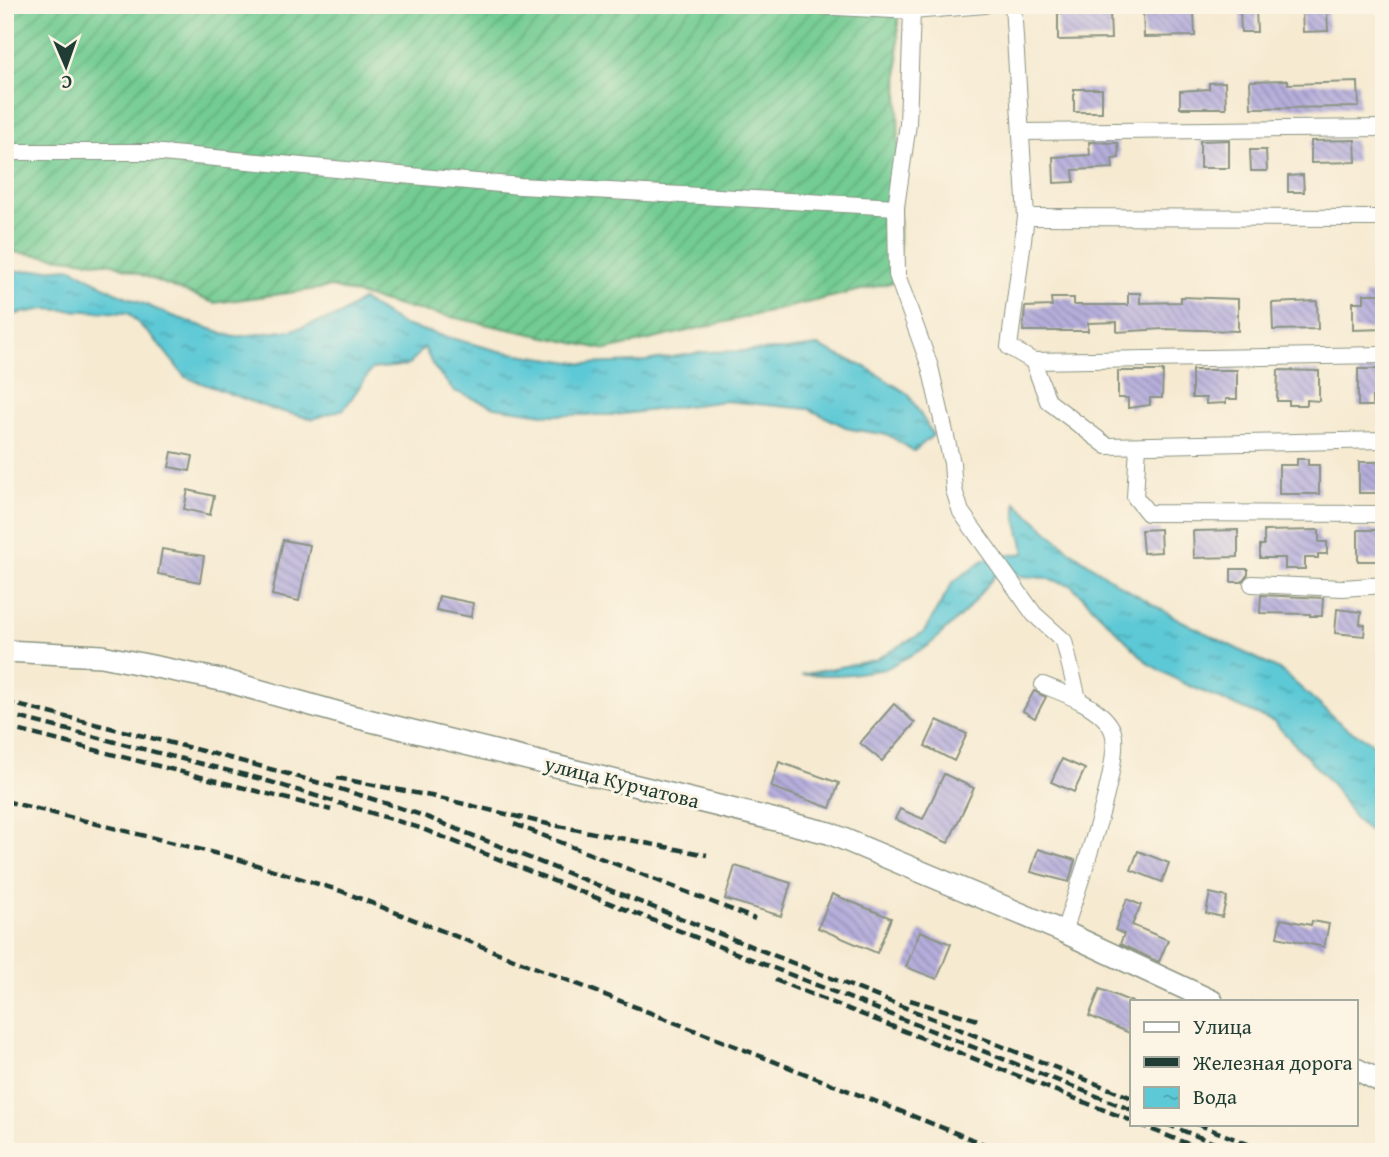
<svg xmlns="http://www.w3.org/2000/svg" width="1389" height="1157" viewBox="0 0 1389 1157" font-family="'Gentium Book Plus',serif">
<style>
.garden{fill:url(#garden-furrows);stroke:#498464;stroke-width:2}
.water{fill:url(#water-ripples);stroke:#3e8385;stroke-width:2}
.building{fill:url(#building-back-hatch)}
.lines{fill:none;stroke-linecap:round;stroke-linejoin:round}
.minor-casing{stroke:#8a9482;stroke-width:18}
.tertiary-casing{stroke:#8a9482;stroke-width:24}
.minor{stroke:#fff;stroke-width:16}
.tertiary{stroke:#fff;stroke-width:21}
.rail{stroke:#1f3d34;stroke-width:4.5;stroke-dasharray:10 5;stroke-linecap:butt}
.labels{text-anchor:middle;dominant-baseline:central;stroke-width:6;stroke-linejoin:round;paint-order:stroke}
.street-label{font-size:21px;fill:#1f3d34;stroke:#fcf5e5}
</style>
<defs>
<pattern id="garden-furrows" width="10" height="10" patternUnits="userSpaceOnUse" patternTransform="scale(1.75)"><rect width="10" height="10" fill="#73cc93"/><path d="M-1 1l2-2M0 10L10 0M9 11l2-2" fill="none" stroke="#5ea779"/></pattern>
<pattern id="water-ripples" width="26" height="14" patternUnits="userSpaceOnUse" patternTransform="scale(1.75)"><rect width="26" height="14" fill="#5dc9d6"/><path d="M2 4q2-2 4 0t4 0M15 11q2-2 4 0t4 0" fill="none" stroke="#4ca4ae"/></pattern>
<pattern id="building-back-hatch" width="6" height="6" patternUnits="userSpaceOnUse" patternTransform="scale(1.75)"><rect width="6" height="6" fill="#b6aedc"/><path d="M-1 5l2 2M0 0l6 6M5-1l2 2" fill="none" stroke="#938fb3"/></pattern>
</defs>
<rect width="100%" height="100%" fill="#fcf5e5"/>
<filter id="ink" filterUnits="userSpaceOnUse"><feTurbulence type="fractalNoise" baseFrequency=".0143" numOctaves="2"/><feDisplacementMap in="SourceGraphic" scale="14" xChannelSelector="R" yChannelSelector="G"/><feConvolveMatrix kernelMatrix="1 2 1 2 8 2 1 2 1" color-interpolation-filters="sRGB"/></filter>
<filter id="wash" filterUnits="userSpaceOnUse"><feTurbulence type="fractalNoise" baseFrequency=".00686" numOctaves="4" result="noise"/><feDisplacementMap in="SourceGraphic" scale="28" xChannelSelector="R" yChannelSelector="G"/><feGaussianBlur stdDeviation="1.57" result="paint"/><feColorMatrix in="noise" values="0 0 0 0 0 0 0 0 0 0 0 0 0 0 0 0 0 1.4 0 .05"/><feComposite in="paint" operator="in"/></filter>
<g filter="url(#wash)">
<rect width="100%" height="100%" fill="#f6ead1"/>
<!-- garden -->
<path class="garden" d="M5,5h893l1,276 -292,69 -208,-44 -67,-19 -118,16 -101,-39 -108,-13z"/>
<!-- water -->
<g class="water">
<path d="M72,268l43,24 55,23 64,22 58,-7 46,-14 24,-16 41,25 96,26 86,13 54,-2 65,-10 83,-2 31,-4 49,22 41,26 25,41 -19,16 -26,-16 -38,-6 -41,-20 -84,-8 -110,14h-65l-55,-8 -41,-16 -21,-25 -9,-19 -15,18 -37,4 -28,40 -31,10 -42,-10 -86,-32 -27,-34 -30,-30 -83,-4 -40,7v-44z"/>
<path d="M1016,503l53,47 49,34 62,36 103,52 59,53 42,25v94l-29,-25 -22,-34 -59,-63 -91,-39 -34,-19 -78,-79 -25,-7 -50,-4 -31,38 -37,34 -43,23 -42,6h-42l74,-15 49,-28 29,-50 32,-23 40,-6 -9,-34z"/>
</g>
<g id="blocks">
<!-- building -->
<g class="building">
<path d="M1327,9l1,22 -25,1 -1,-22z"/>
<path d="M1194,10l1,26 -51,1 -1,-26z"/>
<path d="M1240,10h16l1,22h-16z"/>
<path d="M1110,12l1,27 -53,1v-27z"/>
<path d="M1288,80v4l70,-2 1,25 -108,1 -1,-27z"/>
<path d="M1225,82l1,26h-46v-17l29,-2v-6z"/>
<rect x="1074" y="89" width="28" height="23"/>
<path d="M1229,140v28h-29v-27z"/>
<path d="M1355,140l1,22 -45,1v-22z"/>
<path d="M1089,142l29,1 1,15 -7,1 1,9 -40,2 1,12 -20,1 -1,-26 37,-2z"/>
<path d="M1250,150h16l1,21h-16z"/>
<path d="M1303,175l1,17h-16v-16z"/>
<path d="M1128,293h12v10l41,-1v-5l57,2v32l-75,-2 -46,3v-10l-29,1v8h-65l2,-24 27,-1 -1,-8h23v7h54z"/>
<path d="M1364,294h19l1,35 -31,1v-28h11z"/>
<path d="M1317,301l1,28 -45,1 -1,-27z"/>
<path d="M1358,369h26v28h-12v9h-14z"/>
<path d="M1192,370h45v29h-11v4l-20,1v-6h-14z"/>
<path d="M1278,370l41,1v30l-12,-1v5h-18v-4h-12z"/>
<path d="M1118,371h45l-1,27h-12v7l-22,3v-10h-10z"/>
<path d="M172,452l21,4 -3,15 -21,-4z"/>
<path d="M1297,459h11v6h11v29h-40v-29h18z"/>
<rect x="1359" y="462" width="25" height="31"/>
<path d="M188,490l26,6 -4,19 -26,-6z"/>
<path d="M1160,529l1,23 -18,1 -2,-23z"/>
<path d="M1238,530v27l-44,1 -1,-27z"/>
<path d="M1319,530v12h8v12h-9v4h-13v11h-20v-11h-25v-13h4v-14z"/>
<rect x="1358" y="530" width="26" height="31"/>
<path d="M283,540l27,5 -11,56 -27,-6z"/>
<path d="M162,549l42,7 -4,26 -42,-8z"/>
<path d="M1231,569h17v5l-6,8h-11z"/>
<path d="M1261,595l62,3 -1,18h-12v-2l-50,-1z"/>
<path d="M439,596l34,7 -2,14 -35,-7z"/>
<path d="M1337,609l24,3 -1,12 5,1 -1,11 -29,-3z"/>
<path d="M1034,691l12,6 -11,21 -12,-7z"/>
<path d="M894,704l21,19 -33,38 -22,-18z"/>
<path d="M937,720l30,14 -13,27 -29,-15z"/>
<path d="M1062,759l23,10 -11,23 -23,-10z"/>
<path d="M779,762l60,21 -9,25 -59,-21z"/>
<path d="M944,774l30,14 -26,55 -53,-24 5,-10 23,10z"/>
<path d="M1038,849l37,11 -6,22 -38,-10z"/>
<path d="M1138,851l31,12 -7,19 -31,-12z"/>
<path d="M735,866l56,17 -10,33 -56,-17z"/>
<path d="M1210,893l17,4 -5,20 -16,-4z"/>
<path d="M832,894l59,24 -14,35 -59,-25z"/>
<path d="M1127,899l14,6 -9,20 36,15 -9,22 -39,-18 4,-10 -9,-4z"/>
<path d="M1281,919l30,6 1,-4 17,3 -5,23 -47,-10z"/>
<path d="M920,931l31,13 -14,35 -31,-12z"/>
<path d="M1100,989l32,13v32l-43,-18z"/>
</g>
</g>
</g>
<g filter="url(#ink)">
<use href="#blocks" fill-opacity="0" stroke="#8a9482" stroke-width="2"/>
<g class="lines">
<defs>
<g id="minor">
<path d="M799,5l113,6"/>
<path d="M985,5l-73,6 -4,113 -12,83 1,68 33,92 22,96 2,27 7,22 73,102 30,27 14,58"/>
<path d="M1013,5l13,212 -17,130 24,14 351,-6"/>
<path d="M1022,132l362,-4"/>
<path d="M5,152h146l369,34 376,21"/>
<path d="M1026,217l358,1"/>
<path d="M1033,361l15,40 59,45 277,-6"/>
<path d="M1138,446l-3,51 13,16 236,1"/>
<path d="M1252,584l91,4 41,-3"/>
<path d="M1043,685c21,8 62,23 70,47 10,32 -38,162 -49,200"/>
</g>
<g id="tertiary">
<path d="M5,651l97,5 124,25 121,34 482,118 235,99 148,69"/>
<path d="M1356,1069l28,14"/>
</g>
</defs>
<!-- minor casing -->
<use href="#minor" class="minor-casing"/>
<!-- tertiary casing -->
<use href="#tertiary" class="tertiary-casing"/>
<!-- minor -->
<use href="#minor" class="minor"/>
<!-- tertiary -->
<use href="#tertiary" class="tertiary"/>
<!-- rail -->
<g class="rail">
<path d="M5,702c141,35 282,67 419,114l708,282"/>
<path d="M5,714l256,65 159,49 712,282"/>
<path d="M5,727l326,83"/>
<path d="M337,778l94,18 117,28 159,31"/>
<path d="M5,801l229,57 107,33 663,261"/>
<path d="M514,824l241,95"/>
<path d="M775,980l357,141"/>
<path d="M910,1000l68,20"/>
<path d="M1138,1124l70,28"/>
<path d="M1166,1124l71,28"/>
<path d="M1197,1124l71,28"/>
</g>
</g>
</g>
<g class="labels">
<!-- street labels -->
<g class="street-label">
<text transform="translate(622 782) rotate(14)">улица Курчатова</text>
</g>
</g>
<!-- margin -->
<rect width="1389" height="1157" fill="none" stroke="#fcf5e5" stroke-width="28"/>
<!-- legend -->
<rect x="1130" y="1000" width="228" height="126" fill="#fcf5e5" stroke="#a4ab9e" stroke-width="2"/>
<rect x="1144" y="1022" width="35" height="10" fill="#ffffff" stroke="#a4ab9e" stroke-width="2"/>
<text x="1193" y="1034" font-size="21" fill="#1f3d34">Улица</text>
<rect x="1144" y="1057" width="35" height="10" fill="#1f3d34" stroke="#a4ab9e" stroke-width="2"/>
<text x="1193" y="1070" font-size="21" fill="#1f3d34">Железная дорога</text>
<rect x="1144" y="1087" width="35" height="21" fill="url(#water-ripples)" stroke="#a4ab9e" stroke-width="2"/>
<text x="1193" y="1104" font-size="21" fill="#1f3d34">Вода</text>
<!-- north arrow -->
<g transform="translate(66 66) rotate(178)" stroke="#fcf5e5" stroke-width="5" paint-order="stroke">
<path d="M0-5L12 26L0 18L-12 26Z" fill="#1f3d34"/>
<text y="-10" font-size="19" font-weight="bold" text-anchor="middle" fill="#1f3d34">С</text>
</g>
</svg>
